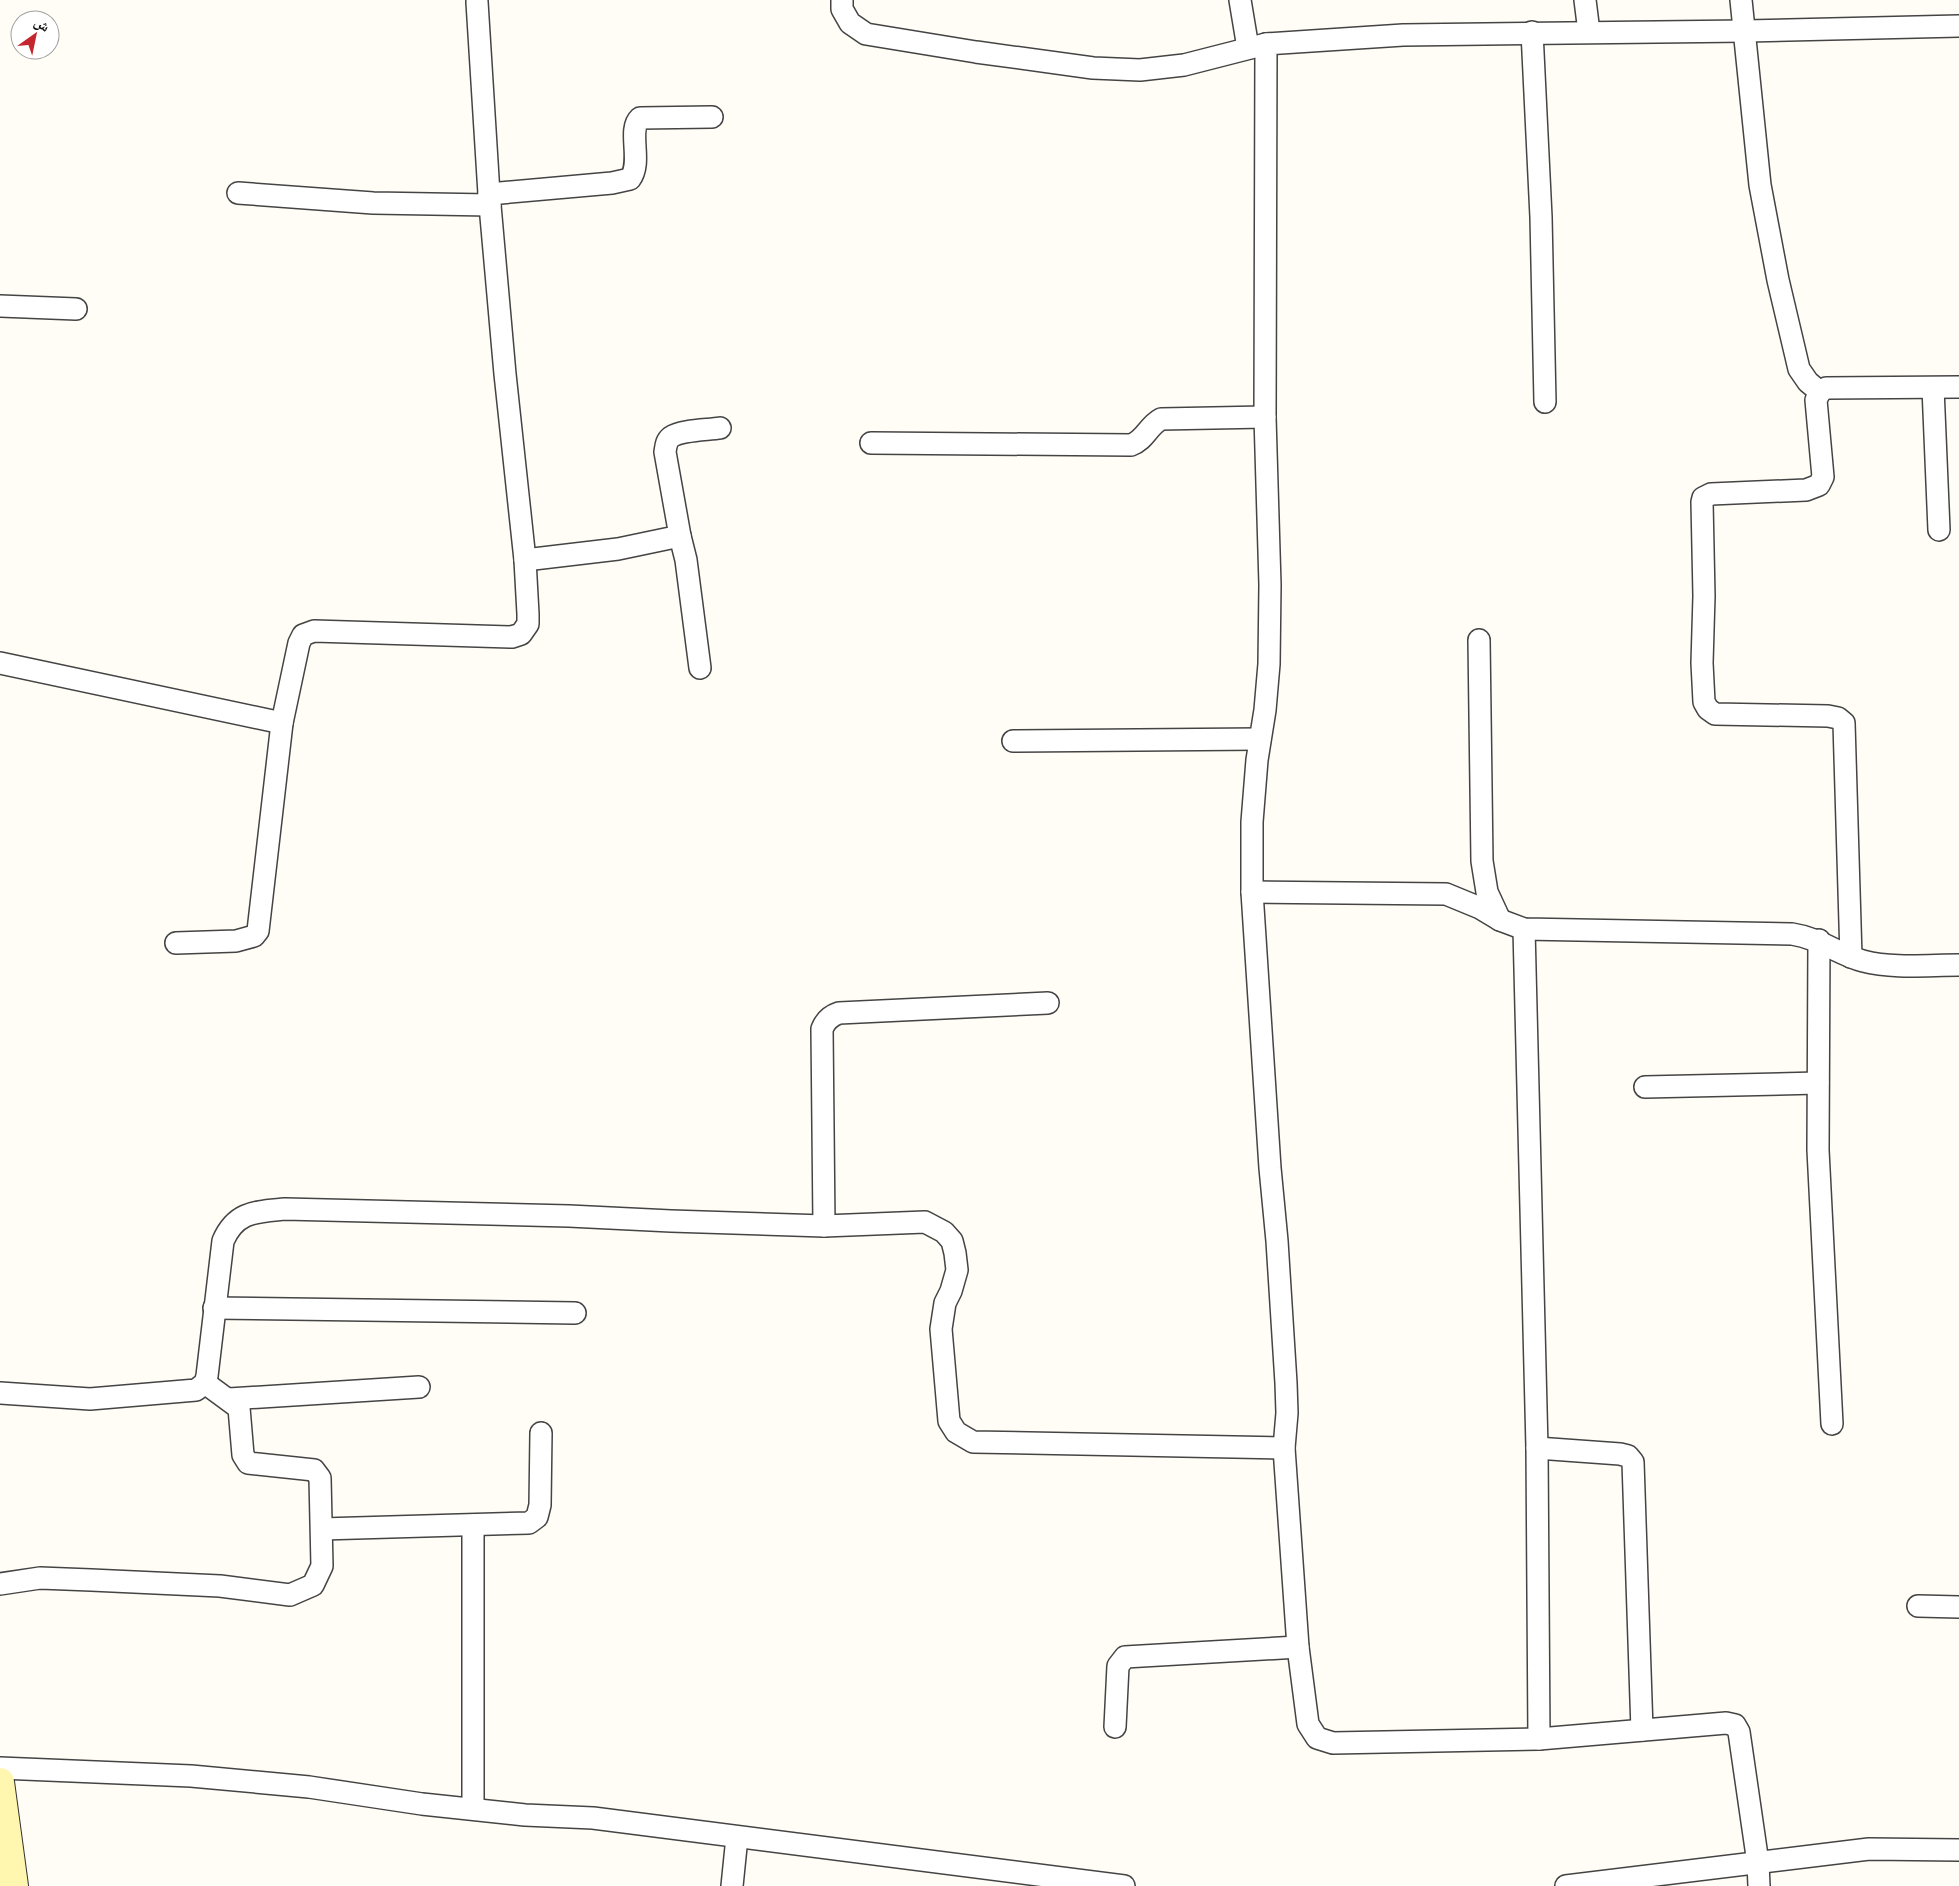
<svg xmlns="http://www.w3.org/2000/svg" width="1959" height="1886" viewBox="0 0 1959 1886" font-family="'Playfair Display','Noto Naskh Arabic',serif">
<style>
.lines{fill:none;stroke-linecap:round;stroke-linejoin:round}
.minor-casing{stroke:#444;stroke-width:24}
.secondary-casing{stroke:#333;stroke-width:30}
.minor{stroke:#fff;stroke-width:21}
.secondary{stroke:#fff6b0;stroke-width:28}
</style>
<rect width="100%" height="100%" fill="#fffdf5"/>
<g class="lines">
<defs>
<g id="minor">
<path d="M842,0v9l8,14 16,11 110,18 117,16 47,2 44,-5 82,-21"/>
<path d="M1240,0l8,48"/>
<path d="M1585,0l4,32"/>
<path d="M1741,0l19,185 18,95 21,89 9,13 12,10"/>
<path d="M1532,32l9,185 4,185"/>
<path d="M238,193l135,10 117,2"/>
<path d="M489,194l123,-11 18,-4c13,-17 -3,-49 10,-61l72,-1"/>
<path d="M0,306l76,3"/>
<path d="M1933,388l6,142"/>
<path d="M871,443l260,2c14,-5 17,-19 30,-26l104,-2"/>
<path d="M680,536l6,24 14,108"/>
<path d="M525,560l93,-11 62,-13 -15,-84c1,-6 1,-11 6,-15 10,-7 37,-7 49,-9"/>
<path d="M1479,640l3,221 5,31 13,28"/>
<path d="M0,663l282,60"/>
<path d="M1013,741l247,-2"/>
<path d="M1252,892l194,2 34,14 20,12 24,9 268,5c27,4 46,20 71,27 31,8 65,4 96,4"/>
<path d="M1524,929l13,519 2,291"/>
<path d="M1819,940l-1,210 14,274"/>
<path d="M176,943l60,-2 18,-5 4,-5 24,-208 17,-80 4,-8 11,-4 198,6 9,-3 7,-10v-10l-3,-54 -20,-186 -16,-180 -12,-192"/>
<path d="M1851,957l-7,-234 -6,-5 -10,-2 -113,-2 -7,-5 -4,-7 -2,-39 2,-67 -2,-94 1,-4 8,-4 95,-4 13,-5 4,-8 -7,-77 4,-8 6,-4 133,-1"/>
<path d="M1645,1087l173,-4"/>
<path d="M824,1226l-2,-197c3,-8 8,-13 17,-16l209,-10"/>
<path d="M214,1308l361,5"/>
<path d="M0,1393l90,6 106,-9 9,-7 2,-7 16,-135c13,-30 33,-29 62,-32l284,7 102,5 153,5 101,-4 19,10 8,9 3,12 2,17 -6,21 -6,12 -4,26 8,92 7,11 17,10 311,6"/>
<path d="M229,1399l190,-12"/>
<path d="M1537,1448l83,6 8,2 5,6 9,268"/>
<path d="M473,1525v283"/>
<path d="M322,1529l207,-6 8,-6 3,-12 1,-72"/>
<path d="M0,1584l40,-6 51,2 129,6 70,9 23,-10 9,-19 -2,-88 -6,-8 -66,-7 -5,-8 -4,-47 -34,-25"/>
<path d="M1918,1606l41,1"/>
<path d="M1115,1727l3,-61 7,-9 173,-10"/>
<path d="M0,1768l191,8 118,11 113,17 103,11 68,3 531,68"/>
<path d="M732,1886l5,-49"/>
<path d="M1566,1886l303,-37 90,1"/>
<path d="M1759,1886l-1,-23 -19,-131 -4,-7 -9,-2 -187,16 -206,4 -16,-5 -9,-14 -10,-77 -14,-199 3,-35 -1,-30 -9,-142 -7,-73 -18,-276v-70l5,-62 8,-50 4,-46 1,-79 -5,-168 1,-373 137,-9 343,-4 213,-5"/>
</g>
<path id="secondary" d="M0,1782l14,104"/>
</defs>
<!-- minor casing -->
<use href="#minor" class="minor-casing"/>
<!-- secondary casing -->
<use href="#secondary" class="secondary-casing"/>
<!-- minor -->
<use href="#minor" class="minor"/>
<!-- secondary -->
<use href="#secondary" class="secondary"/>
</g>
<!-- north arrow -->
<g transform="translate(35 35) rotate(33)"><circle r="24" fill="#ffffff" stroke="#a0a0a0"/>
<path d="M0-4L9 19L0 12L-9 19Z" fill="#c4262e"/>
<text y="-8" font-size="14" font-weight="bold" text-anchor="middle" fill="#111111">ش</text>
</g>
</svg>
